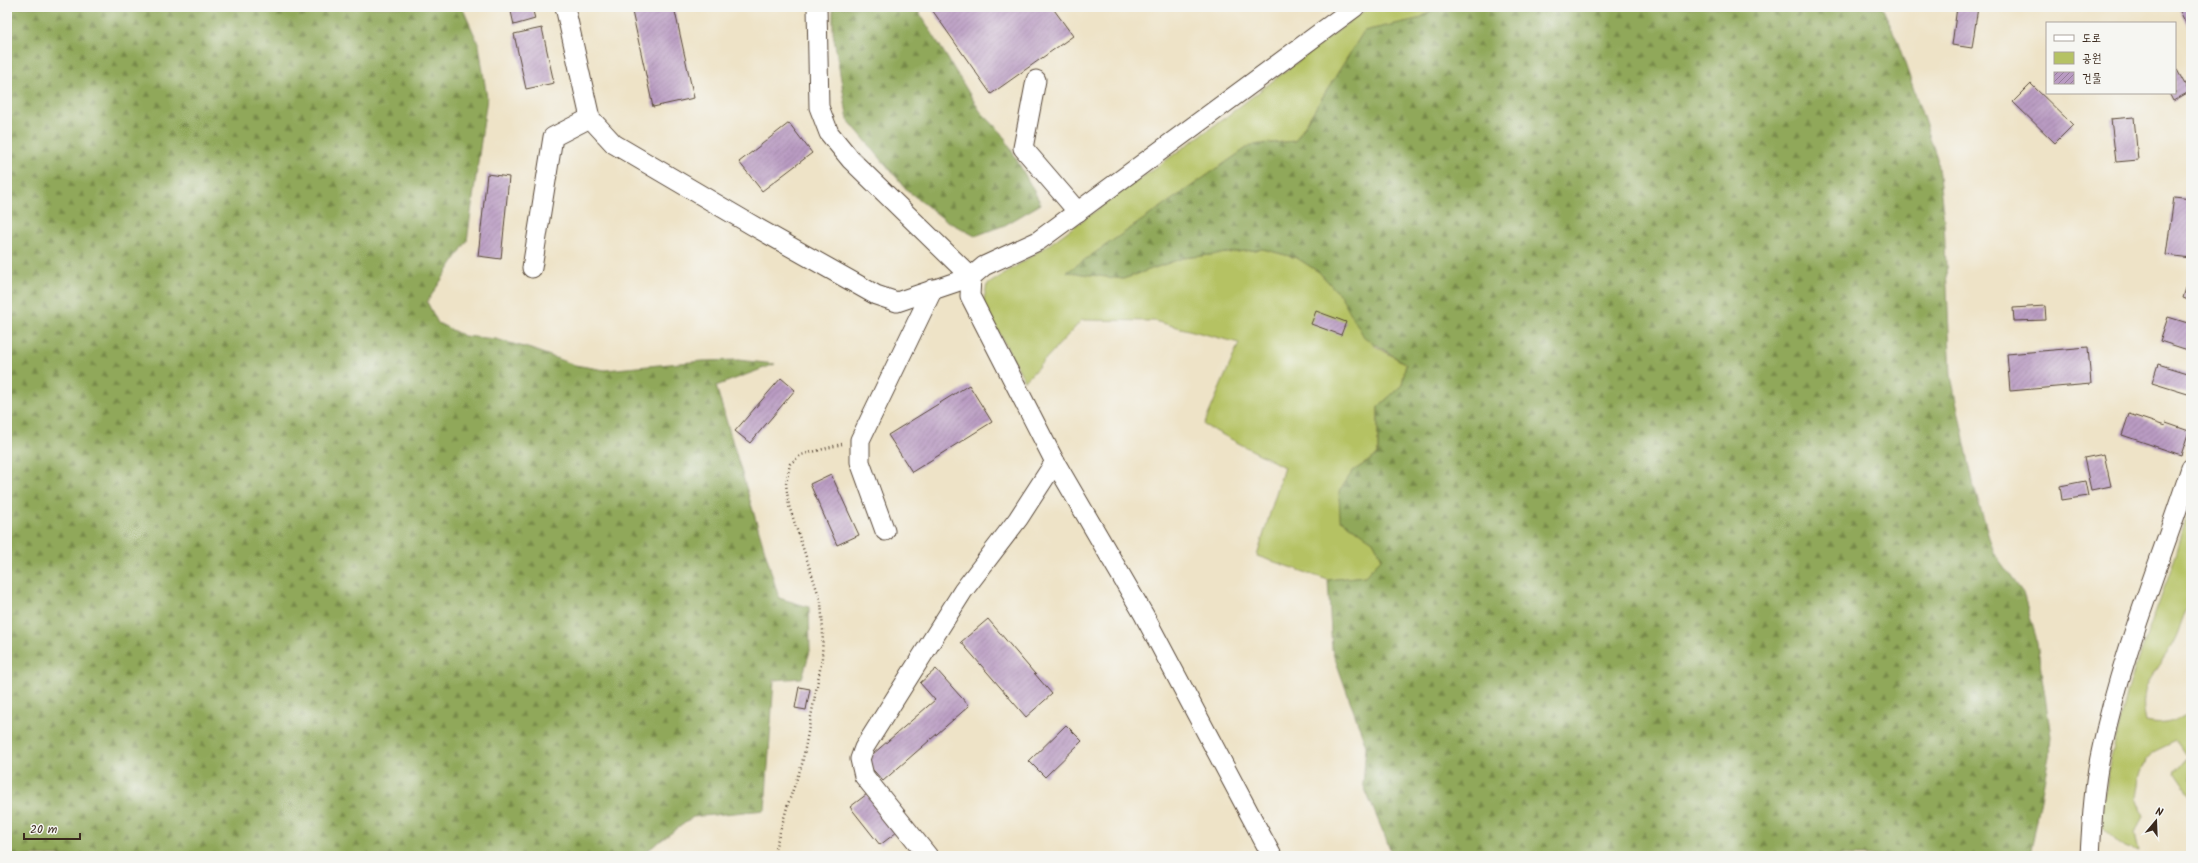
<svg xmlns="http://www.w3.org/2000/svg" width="2198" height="863" viewBox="0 0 2198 863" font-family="Kalam,'Poor Story',sans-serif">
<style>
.green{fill:#b5c264;stroke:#787641}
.forest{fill:url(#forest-firs);stroke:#66693c}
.building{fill:url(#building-hatch)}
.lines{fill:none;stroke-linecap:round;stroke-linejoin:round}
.minor-casing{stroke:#564637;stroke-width:21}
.path{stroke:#564637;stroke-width:2.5;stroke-dasharray:1 3;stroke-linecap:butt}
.minor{stroke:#fff;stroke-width:19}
</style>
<defs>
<pattern id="forest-firs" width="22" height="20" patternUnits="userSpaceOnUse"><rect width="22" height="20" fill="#90a85a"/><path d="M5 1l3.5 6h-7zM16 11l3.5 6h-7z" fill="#77894a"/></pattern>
<pattern id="building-hatch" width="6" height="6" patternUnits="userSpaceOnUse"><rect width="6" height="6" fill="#b99bc2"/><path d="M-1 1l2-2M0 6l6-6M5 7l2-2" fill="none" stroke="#987f9d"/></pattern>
</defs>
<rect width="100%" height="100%" fill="#f6f6f2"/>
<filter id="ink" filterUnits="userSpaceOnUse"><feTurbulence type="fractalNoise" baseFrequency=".025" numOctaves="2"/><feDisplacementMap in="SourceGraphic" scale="8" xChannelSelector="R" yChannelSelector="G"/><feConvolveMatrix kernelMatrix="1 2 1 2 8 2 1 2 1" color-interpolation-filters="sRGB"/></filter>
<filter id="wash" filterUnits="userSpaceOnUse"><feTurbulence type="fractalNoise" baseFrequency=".012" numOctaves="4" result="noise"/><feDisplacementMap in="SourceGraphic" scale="16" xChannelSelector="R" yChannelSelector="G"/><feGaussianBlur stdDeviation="0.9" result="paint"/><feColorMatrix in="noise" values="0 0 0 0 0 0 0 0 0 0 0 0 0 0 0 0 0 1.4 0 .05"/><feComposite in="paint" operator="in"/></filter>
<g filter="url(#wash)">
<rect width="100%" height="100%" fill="#eee3c7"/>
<!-- green -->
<g class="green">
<path d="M1369,7h70l-21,12 -54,12 -69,110 -44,4 -183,127 55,7 60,-21 80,-9 34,9 22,14 22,24 34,50 31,18 -4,21 -24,22v48l-25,16 -13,48 33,22 9,17 -17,18 -37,4 -71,-24 27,-89 -80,-42 35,-82 -85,-22 -72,-1 -57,61 -42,-78 4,-18 60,-39 179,-129z"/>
<path d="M2191,500v104c-9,10 -10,23 -16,35 -16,33 -39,42 -29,83 17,4 31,0 45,-11v86l-17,-25 13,-15 -11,-16 -23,11 -7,8 -7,18 -3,20 7,18 -8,18 4,18 -15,-5 -23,-21 6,-52 23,-92 46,-127z"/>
</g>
<!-- forest -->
<g class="forest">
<path d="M7,7h455l17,38 8,53 -20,143 -40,61 11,21 26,13 32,3 35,10 44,16 30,5 97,-9 36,-1 37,4 -59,22 63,212 30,9 1,44 -8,27 -28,2 -9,130 -72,7 -53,39h-633z"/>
<path d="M833,7h83l64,104 22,22 39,71 -36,21 -30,11 -30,-16 -37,-29 -60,-71 -15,-87z"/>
<path d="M1439,7h443l15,33 40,118 7,63 7,155 23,111 20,66 29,40 13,44 15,99 -2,20 -19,100h-637l-30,-72 3,-38 -34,-96 -4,-70 37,-4 17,-18 -9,-17 -33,-22 -1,-28 14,-20 25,-16v-48l24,-22 4,-21 -42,-27 -23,-41 -22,-24 -22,-14 -34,-9 -80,9 -60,21 -56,-7 184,-127 44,-4 69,-110 54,-12z"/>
</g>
<g id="blocks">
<!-- building -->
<g class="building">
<path d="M510,7h22l3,12 -21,6z"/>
<path d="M631,7h43l20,91 -41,9z"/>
<path d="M930,7h122l21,29 -82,58z"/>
<path d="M1957,7h21l-6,41 -20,-3z"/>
<path d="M2178,7h13v27z"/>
<path d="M542,28l12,55 -28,6 -12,-55z"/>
<path d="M2175,66l14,26 -16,9 -4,-8h6z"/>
<path d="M2031,84l42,41 -18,18 -42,-41z"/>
<path d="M2134,117l4,43 -22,2 -5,-43z"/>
<path d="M789,123l23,30 -50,38 -23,-29z"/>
<path d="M487,174l22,3 -8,82 -23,-3z"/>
<path d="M2174,197l17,2v59l-25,-3z"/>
<path d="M2189,278l2,1v22l-8,-3z"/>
<path d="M2045,306l1,14 -32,1 -1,-13z"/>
<path d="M1316,311l30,11 -5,13 -30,-11z"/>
<path d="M2168,317l23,7v27l-31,-10z"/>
<path d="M2088,347l3,37 -81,7 -3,-37z"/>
<path d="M2158,364l33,10v21l-39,-12z"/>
<path d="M781,378l14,12 -45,53 -15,-12z"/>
<path d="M969,385l23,37 -80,50 -24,-37z"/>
<path d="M2129,414l36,12 1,-3 23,8 -8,24 -59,-20z"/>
<path d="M2104,454l7,32 -20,4 -7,-32z"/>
<path d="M831,474l28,61 -22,10 -27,-61z"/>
<path d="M2085,481l3,15 -26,4 -2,-14z"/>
<path d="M988,619l64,75 -26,23 -65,-75z"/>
<path d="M936,669l33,37 -86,75 -18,-20 70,-61 -15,-17z"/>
<path d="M799,687l11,2 -4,21 -11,-2z"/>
<path d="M1066,725l16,16 -37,36 -16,-16z"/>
<path d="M867,794l30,38 -17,13 -30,-38z"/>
</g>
</g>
</g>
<g filter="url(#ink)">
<use href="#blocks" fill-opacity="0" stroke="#564637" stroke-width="1"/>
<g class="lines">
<defs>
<g id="minor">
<path d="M565,7l25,111 24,26 138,81 124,70 21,7 74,-25 13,-11 54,-25 317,-234"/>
<path d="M817,7l2,100 10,26 22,27 120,117 -1,19 85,166 89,153 128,241"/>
<path d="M1036,80l-13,68 55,64"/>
<path d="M532,268l21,-131 37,-19"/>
<path d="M885,531l-25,-69v-22l73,-151"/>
<path d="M928,856l-64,-80 -4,-17 4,-11 99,-157 55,-72 37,-57"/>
<path d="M2090,856c2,-36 4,-73 12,-108 20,-96 59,-187 89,-280"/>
</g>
</defs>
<!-- minor casing -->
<use href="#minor" class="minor-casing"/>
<!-- path -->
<path class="path" d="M773,856l15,-52 14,-40 20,-105 1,-28 -2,-29 -32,-96 -3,-22 4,-20 11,-9 41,-11"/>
<!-- minor -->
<use href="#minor" class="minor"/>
</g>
</g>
<!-- margin -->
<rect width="2198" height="863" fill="none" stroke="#f6f6f2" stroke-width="24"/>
<!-- legend -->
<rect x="2046" y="22" width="130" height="72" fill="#f6f6f2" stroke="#aba49d"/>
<rect x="2054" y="35" width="20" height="6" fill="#ffffff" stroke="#aba49d"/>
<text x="2082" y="42" font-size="12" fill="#3b2a1e">도로</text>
<rect x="2054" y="52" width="20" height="12" fill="#b5c264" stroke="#aba49d"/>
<text x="2082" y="62" font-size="12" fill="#3b2a1e">공원</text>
<rect x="2054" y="72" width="20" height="12" fill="url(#building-hatch)" stroke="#aba49d"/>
<text x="2082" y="82" font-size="12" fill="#3b2a1e">건물</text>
<!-- north arrow -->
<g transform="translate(2156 821) rotate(19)" stroke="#f6f6f2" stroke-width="3" paint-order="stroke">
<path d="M0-3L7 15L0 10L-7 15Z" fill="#3b2a1e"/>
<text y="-6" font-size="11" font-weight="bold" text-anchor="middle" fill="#3b2a1e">N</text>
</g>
<!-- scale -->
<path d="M24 833v6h56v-6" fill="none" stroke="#3b2a1e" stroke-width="2"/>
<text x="30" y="833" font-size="12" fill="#3b2a1e" stroke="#f6f6f2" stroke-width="3" paint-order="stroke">20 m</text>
</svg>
